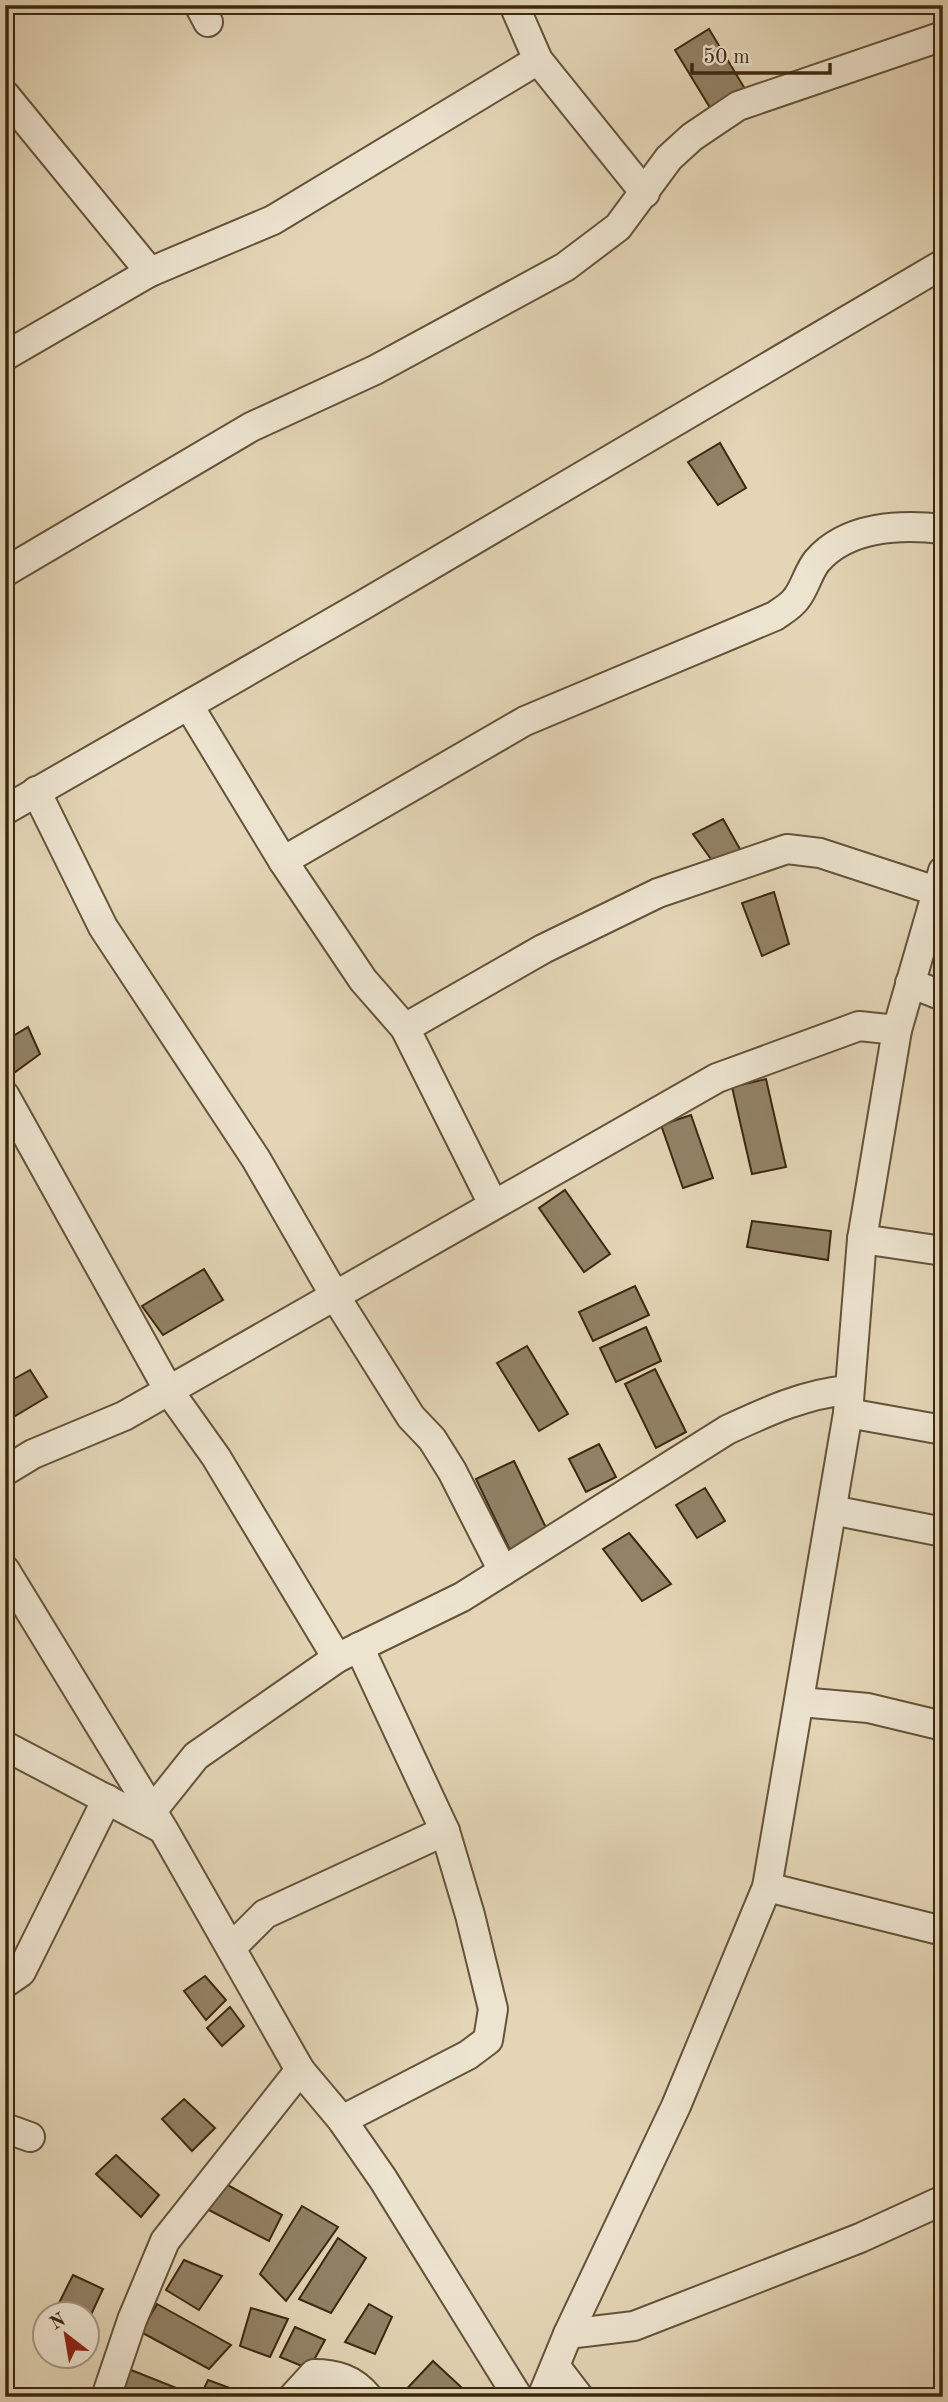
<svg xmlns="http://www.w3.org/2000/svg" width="948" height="2402" viewBox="0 0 948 2402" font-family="'Old Standard TT',serif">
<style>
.building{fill:#928266;stroke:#3a280f;stroke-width:2}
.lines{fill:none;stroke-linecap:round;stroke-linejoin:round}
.minor-casing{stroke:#645339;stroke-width:32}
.minor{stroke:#ede4d0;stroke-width:28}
</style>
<rect width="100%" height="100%" fill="#e3d5b6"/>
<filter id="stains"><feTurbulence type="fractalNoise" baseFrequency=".00286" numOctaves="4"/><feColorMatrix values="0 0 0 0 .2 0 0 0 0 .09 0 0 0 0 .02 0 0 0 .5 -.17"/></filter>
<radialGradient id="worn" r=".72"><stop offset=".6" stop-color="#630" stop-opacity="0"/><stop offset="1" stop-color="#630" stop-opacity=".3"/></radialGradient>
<!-- building -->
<g class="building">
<path d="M709,29l39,65 -36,17 -37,-61z"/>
<path d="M720,443l26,45 -28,17 -30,-43z"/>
<path d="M723,819l18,32 -25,15 -23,-32z"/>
<path d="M774,892l15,52 -27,12 -20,-53z"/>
<path d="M28,1027l12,27 -29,21 -6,-9v-25z"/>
<path d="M766,1079l20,88 -34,7 -20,-87z"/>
<path d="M691,1115l22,63 -30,10 -22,-63z"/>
<path d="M565,1190l45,64 -26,18 -45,-64z"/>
<path d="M752,1221l79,10 -3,29 -81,-13z"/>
<path d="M204,1269l19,31 -60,35 -21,-29z"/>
<path d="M635,1286l14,29 -56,26 -14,-29z"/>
<path d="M646,1327l15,34 -45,21 -16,-34z"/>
<path d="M527,1346l41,68 -29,17 -42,-68z"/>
<path d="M655,1369l31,63 -30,16 -31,-64z"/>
<path d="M30,1370l17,27 -42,25v-38z"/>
<path d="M599,1444l17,33 -30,15 -17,-33z"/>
<path d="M514,1461l34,71 -38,18 -34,-71z"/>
<path d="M705,1488l20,33 -28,17 -21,-33z"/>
<path d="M629,1533l42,51 -29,17 -39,-52z"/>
<path d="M205,1976l21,24 -20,20 -22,-29z"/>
<path d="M230,2007l14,19 -22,20 -15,-18z"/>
<path d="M184,2099l31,29 -23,23 -30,-32z"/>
<path d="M116,2155l43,40 -18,22 -45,-43z"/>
<path d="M224,2183l58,32 -13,26 -62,-32z"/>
<path d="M302,2206l36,21 -52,74 -26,-27z"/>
<path d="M338,2238l28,20 -35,55 -32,-14z"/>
<path d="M184,2260l38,16 -23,34 -33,-20z"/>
<path d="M73,2275l30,14 -13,28 -31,-14z"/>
<path d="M157,2304l74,41 -22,24 -68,-37z"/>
<path d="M369,2304l23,13 -17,37 -30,-12z"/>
<path d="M251,2308l37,11 -18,38 -30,-11z"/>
<path d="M295,2327l30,13 -16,29 -29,-12z"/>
<path d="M433,2361l28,26 -10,10h-52z"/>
<path d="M131,2370l63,25 -1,2h-67l-7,-4z"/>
<path d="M208,2380l46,17h-54z"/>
</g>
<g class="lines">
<defs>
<g id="minor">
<path d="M199,5l9,17"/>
<path d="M514,5l24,55 107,133"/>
<path d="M5,95l145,177"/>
<path d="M5,356l145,-84 123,-52 265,-160"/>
<path d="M5,572l246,-145 124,-57 190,-103 53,-40 51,-69 23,-21 46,-31 205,-70"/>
<path d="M189,706l94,155 80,119 42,48 88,176"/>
<path d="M36,791l67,136 153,232 79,137 76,121 21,22 20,32 51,100"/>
<path d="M5,810l358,-205 580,-341"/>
<path d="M283,861l242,-140 250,-105c7,-5 16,-10 21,-17 9,-11 12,-27 21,-38 30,-35 84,-37 126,-32"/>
<path d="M910,983l33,13"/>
<path d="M405,1028l138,-79 115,-56 129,-44 33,4 116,38"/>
<path d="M5,1096l164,295 47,66 121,201"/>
<path d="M862,1239l81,12"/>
<path d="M848,1413l95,17"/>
<path d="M5,1471l28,-17 91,-38 593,-338 142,-52 38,4"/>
<path d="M832,1510l111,22"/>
<path d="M5,1570l158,259 137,241 42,50 41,59 135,218"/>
<path d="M800,1702l68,6 75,18"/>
<path d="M5,1746l156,82"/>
<path d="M152,1811l44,-55 141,-98 125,-61 265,-167c39,-18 77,-36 121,-40"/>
<path d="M767,1887l176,44"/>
<path d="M231,1948l34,-34 180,-83"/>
<path d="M5,1983l16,-11 86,-173"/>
<path d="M342,2120l126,-65 20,-15 5,-31 -23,-94 -25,-84 -86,-184"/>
<path d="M5,2128l25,9"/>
<path d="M568,2334l66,-8 226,-88 79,-36 4,6"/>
<path d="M556,2367l23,30"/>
<path d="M106,2397l26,-77 33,-79 135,-171"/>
<path d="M293,2397l21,-23c22,0 39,5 54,23"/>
<path d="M542,2397l26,-63 108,-228 91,-219 81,-474 14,-174 35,-209 46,-159"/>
</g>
</defs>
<!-- minor casing -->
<use href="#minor" class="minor-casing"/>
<!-- minor -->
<use href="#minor" class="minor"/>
</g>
<!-- margin -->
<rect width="948" height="2402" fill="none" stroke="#e3d5b6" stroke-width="28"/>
<rect x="7" y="7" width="934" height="2388" fill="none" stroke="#3a280f" stroke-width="3.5"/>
<rect x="14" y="14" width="920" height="2374" fill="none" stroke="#3a280f" stroke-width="2"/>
<!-- north arrow -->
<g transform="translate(66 2335) rotate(329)"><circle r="33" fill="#ede4d0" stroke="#a59983" stroke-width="2"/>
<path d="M0-5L12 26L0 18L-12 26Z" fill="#8f2418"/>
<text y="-10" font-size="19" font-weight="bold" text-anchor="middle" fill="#3a280f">N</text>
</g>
<!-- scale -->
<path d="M692 63v10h138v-10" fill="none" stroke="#3a280f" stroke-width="3.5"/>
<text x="703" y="63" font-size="21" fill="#3a280f" stroke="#ede4d0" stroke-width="5" paint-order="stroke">50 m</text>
<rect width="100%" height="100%" filter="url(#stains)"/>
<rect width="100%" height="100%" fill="url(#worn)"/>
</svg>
